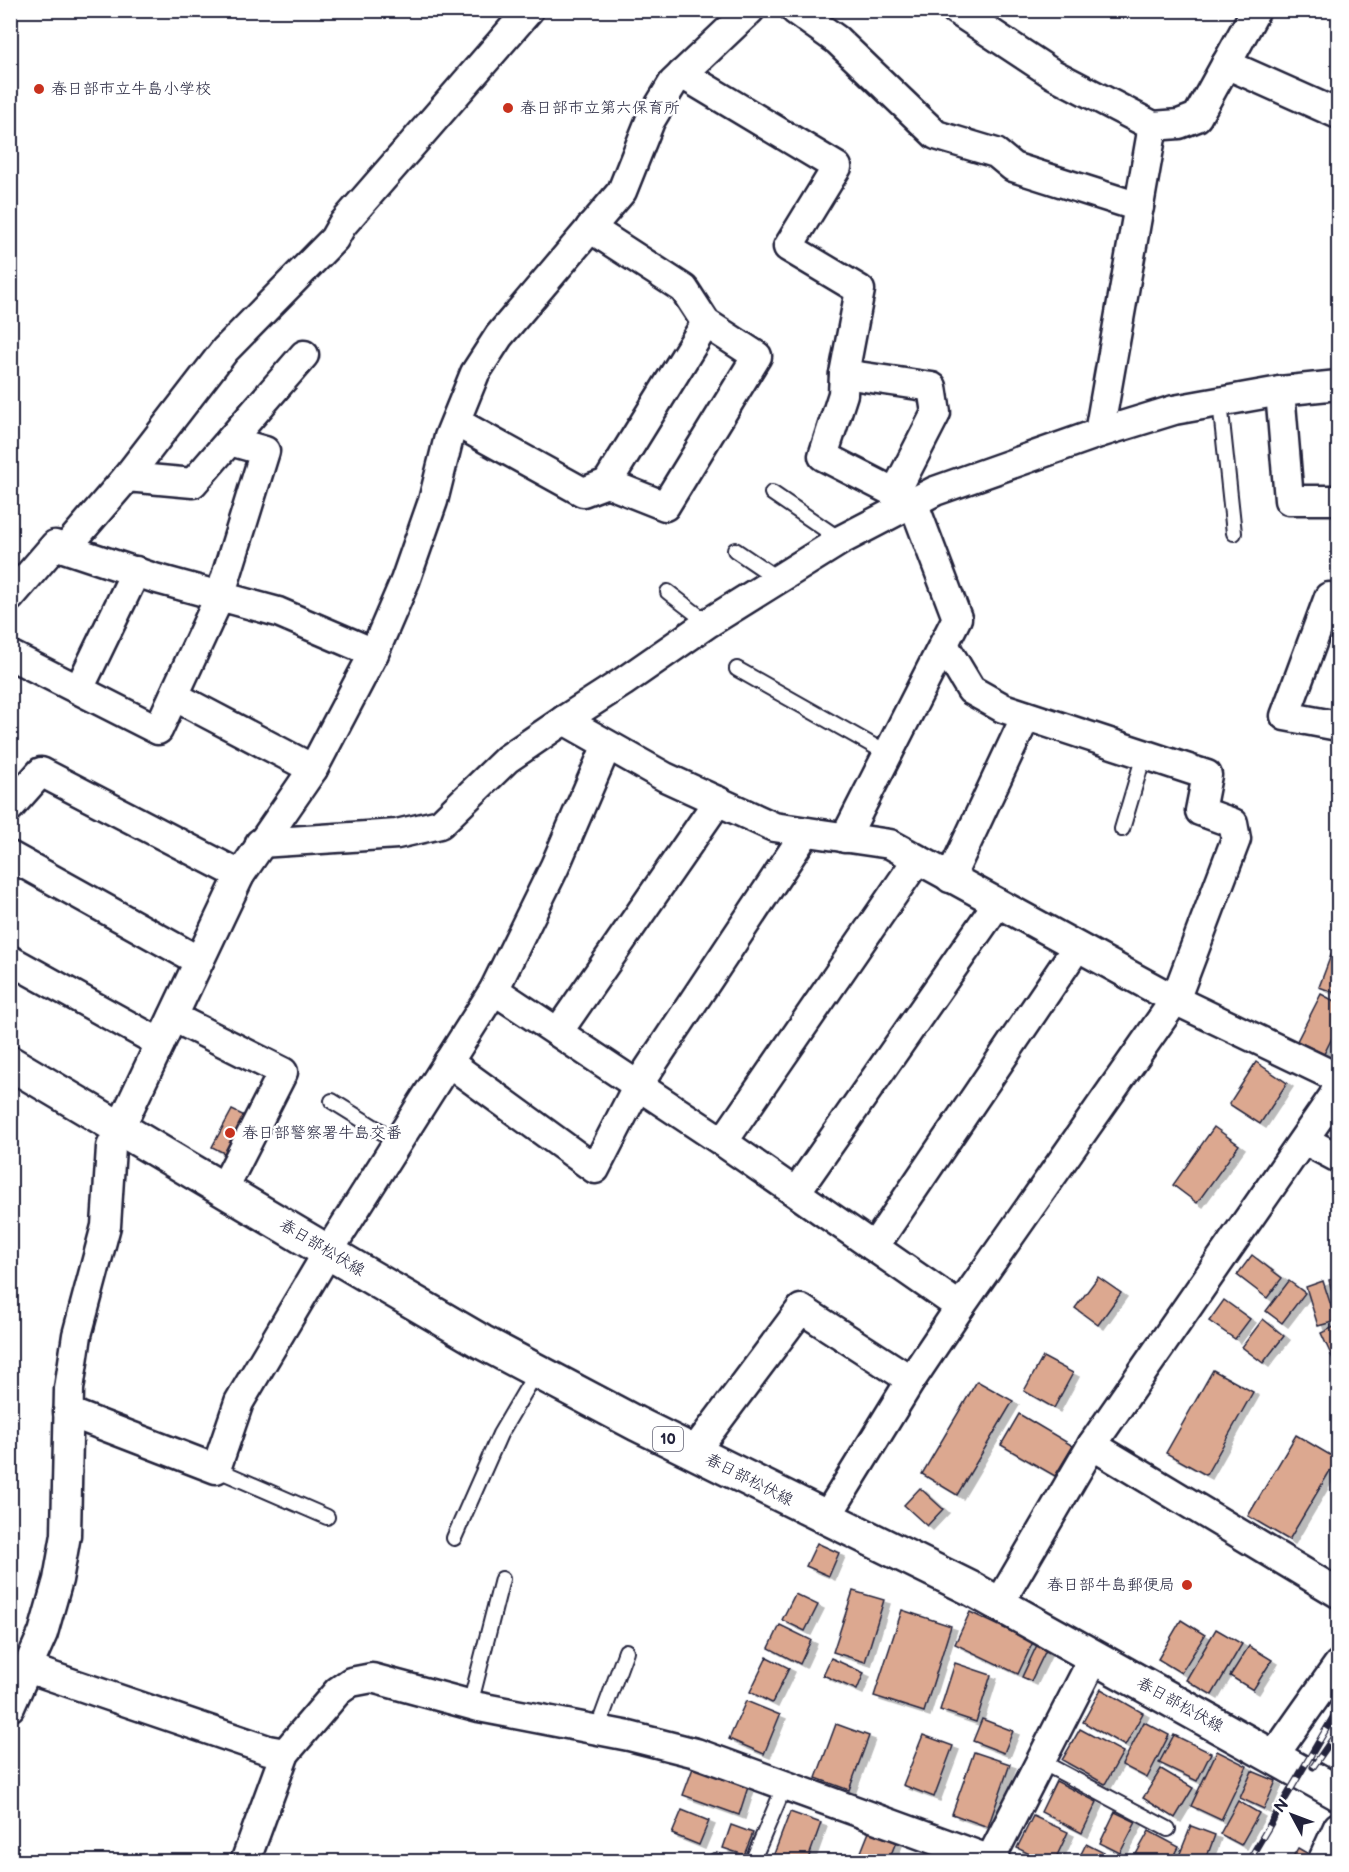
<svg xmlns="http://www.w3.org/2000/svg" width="1349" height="1872" viewBox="0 0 1349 1872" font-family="'Balsamiq Sans','Klee One',sans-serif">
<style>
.building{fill:#dca890;stroke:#22223b;stroke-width:1.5;filter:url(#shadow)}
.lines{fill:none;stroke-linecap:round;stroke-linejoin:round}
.service-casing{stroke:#22223b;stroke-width:18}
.minor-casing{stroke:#22223b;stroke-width:33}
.primary-casing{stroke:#22223b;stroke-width:38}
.service{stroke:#fff;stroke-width:14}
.minor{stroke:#fff;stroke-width:28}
.primary{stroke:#fff;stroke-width:33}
.rail-casing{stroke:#22223b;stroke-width:7}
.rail{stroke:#fff;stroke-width:4.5;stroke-dasharray:14;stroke-linecap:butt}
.poi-dot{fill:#c8321e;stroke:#fff;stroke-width:2}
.labels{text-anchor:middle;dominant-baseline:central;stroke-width:5;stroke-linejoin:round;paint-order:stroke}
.shield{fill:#fff;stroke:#646476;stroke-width:1.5}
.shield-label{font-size:15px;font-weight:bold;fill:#22223b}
.poi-label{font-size:16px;fill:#22223b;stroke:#fff;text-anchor:start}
.street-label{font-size:16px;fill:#22223b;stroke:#fff}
</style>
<defs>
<filter id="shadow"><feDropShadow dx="6" dy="4" stdDeviation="0" flood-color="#0004"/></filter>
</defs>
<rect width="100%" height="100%" fill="#fff"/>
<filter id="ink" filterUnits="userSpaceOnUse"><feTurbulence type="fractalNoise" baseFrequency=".0167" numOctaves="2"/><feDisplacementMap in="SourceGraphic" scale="12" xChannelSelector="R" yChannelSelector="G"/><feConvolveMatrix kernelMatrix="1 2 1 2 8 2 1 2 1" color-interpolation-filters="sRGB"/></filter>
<g filter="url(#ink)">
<!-- building -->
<g class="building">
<path d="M1336,942l2,1v51l-19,-7z"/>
<path d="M1321,994l17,9v23l-14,28 -27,-13z"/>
<path d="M1256,1062l31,21 -27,41 -31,-20z"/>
<path d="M232,1110l17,8 -19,38 -18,-9z"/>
<path d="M1214,1127l25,18 -42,58 -24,-18z"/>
<path d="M1252,1255l30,23 -15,20 -30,-23z"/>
<path d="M1098,1277l23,16 -23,32 -23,-17z"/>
<path d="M1338,1278v25l-3,1 -6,-24z"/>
<path d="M1289,1281l16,12 -23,30 -16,-12z"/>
<path d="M1323,1281l13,40 -18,5 -12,-39z"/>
<path d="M1224,1300l26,19 -15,20 -26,-18z"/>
<path d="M1263,1319l21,17 -21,27 -21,-16z"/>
<path d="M1338,1325v31l-5,3 -12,-26z"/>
<path d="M1043,1357l30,16 -19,35 -30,-17z"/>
<path d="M1213,1370l40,22 -47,83 -40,-22z"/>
<path d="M977,1381l36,20 -56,94 -35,-21z"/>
<path d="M1019,1414l54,32 -18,30 -54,-31z"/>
<path d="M1296,1435l41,24 -48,81 -41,-24z"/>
<path d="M920,1488l23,21 -16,17 -23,-21z"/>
<path d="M817,1543l22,10 -10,23 -23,-10z"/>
<path d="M853,1591l31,9 -19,62 -32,-10z"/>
<path d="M795,1594l23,11 -13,26 -23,-11z"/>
<path d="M902,1610l49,16 -27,86 -50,-16z"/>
<path d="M970,1612l63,30 -15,32 -63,-30z"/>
<path d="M1181,1620l24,15 -24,38 -23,-14z"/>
<path d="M780,1625l31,15 -11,24 -31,-16z"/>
<path d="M1216,1629l26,15 -30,51 -26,-15z"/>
<path d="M1038,1643l9,5 -16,33 -9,-4z"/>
<path d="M1249,1646l23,14 -19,30 -23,-14z"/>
<path d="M767,1657l22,11 -17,35 -22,-11z"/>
<path d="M831,1658l33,15 -7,17 -34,-15z"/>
<path d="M955,1663l36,12 -15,47 -36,-12z"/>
<path d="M1101,1689l42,24 -18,33 -42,-24z"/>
<path d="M746,1701l34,14 -16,39 -35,-15z"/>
<path d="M982,1719l31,12 -9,22 -31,-12z"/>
<path d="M1144,1722l25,13 -22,43 -25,-13z"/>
<path d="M836,1724l33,12 -20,54 -33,-12z"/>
<path d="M1080,1729l43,23 -18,32 -43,-24z"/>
<path d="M923,1735l30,11 -19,51 -31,-12z"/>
<path d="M1174,1735l37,18 -14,28 -38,-18z"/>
<path d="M1217,1751l30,15 -26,54 -30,-14z"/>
<path d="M974,1752l36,12 -22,63 -36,-13z"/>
<path d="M693,1768l55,19 -9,28 -56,-20z"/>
<path d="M1161,1769l32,19 -18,30 -32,-20z"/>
<path d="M1252,1771l24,10 -12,28 -24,-11z"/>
<path d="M1056,1781l41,21 -15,31 -41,-21z"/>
<path d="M1238,1801l21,12 -18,32 -21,-11z"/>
<path d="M682,1810l27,11 -10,24 -27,-11z"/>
<path d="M790,1812l31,11 -14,39h-36z"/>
<path d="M1115,1812l21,10 -16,31 -20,-10z"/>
<path d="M1033,1816l35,16 -14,30h-8l-29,-14z"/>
<path d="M731,1825l22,8 -9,22 -21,-7z"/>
<path d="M1191,1826l24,9 -10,27h-11l-15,-6z"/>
<path d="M1149,1831l30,16 -8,15h-26l-10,-6z"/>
<path d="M869,1832l27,10 -8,20h-31z"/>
<path d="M1086,1844l28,14 -2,4h-35z"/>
<path d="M1298,1848l14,8 -3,6h-19z"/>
</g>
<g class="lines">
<defs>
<g id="service">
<path d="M1220,402l14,131"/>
<path d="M772,493l69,47"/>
<path d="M735,550l43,29"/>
<path d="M668,592l40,31"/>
<path d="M737,669l151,85"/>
<path d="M1122,829l22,-74"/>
<path d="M332,1101l66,41"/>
<path d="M216,1469l111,48"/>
<path d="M454,1538l46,-104 37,-63"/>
<path d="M470,1705l32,-126"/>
<path d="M597,1730l29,-79"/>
<path d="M1040,1761l128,68"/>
<path d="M715,1861l2,1"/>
<path d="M752,1862l33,-77"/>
</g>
<g id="minor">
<path d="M795,10l42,30 99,95 60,18 17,14 126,40"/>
<path d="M956,10l97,64 100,52 26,-2 18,-7 59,-107"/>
<path d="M1226,64l112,50"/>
<path d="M682,74l155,93 -49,80 72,43 -16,84 -1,20 -20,62 90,46 44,116 -112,220"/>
<path d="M590,228l94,61 22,34 51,33 -92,150 -58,-23"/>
<path d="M844,374l88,13 4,26 -41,80"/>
<path d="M1280,391l9,109h49"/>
<path d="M456,422l127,70 24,-9 99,-160"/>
<path d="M1099,433l54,-307"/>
<path d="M127,477l98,-127 109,-111 8,-14 187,-215"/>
<path d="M66,548l61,-71 66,6 111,-128"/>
<path d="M10,597l45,-52 99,33 124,34 96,41"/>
<path d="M1338,602l-9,-5 -44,119 53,10"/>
<path d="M10,655l148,75 62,-134 45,-145 -35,-10"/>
<path d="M79,689l57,-118"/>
<path d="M174,696l139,73"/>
<path d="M564,720l101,57 109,50 116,17 285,156 163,78"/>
<path d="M10,807l31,-35 199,103"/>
<path d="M260,843l137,-9 43,-10 67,-65 57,-39 59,-38 85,-59 133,-83 94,-49 164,-58 75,-23 106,-19 58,-6"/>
<path d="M10,856l189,105"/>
<path d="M950,878l76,-162"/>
<path d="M10,960l150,83"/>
<path d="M494,990l229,152 237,165"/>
<path d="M173,1017l110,55 -60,118"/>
<path d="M558,1032l160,-231"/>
<path d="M448,1062l147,107 43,-84 168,-253"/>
<path d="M1304,1140l34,18"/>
<path d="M723,1142l194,-282"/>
<path d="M796,1192l201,-288"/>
<path d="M874,1247l203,-300"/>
<path d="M68,1412l148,57 23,-67 89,-150 166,-262 61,-124 52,-121"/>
<path d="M1092,1445l246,148"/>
<path d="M694,1452l107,-143 110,71"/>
<path d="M826,1518l85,-138 49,-73 215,-307 61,-161 -3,-16 -33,-12 7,-36 -204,-67 -32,-18 -27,-45"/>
<path d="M999,1604l93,-159 241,-348 5,-12"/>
<path d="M27,1668l241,82 17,3"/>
<path d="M10,1707l33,-74 15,-53 8,-45 3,-146 8,-54 29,-109 5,-79 129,-272 73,-106 61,-116 31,-72 28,-80 16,-64 26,-64 24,-37 123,-145 28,-70 23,-38 77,-73"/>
<path d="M1273,1757l65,-92"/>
<path d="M245,1862l40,-109 53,-62 13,-9 21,-4 107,29 150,29 67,17 300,109"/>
<path d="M989,1862l105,-205"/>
<path d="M1322,1862l16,-35"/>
</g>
<path id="primary" d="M10,1063l318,189 154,90 155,82 335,165 366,204"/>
</defs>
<!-- service casing -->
<use href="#service" class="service-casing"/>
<!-- minor casing -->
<use href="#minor" class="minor-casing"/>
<!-- primary casing -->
<use href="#primary" class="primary-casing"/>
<!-- service -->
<use href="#service" class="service"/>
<!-- minor -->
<use href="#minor" class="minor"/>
<!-- primary -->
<use href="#primary" class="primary"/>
<defs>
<g id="rail">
<path d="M1313,1767l25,-36"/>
<path d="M1248,1862l90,-153"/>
</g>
</defs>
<!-- rail casing -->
<use href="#rail" class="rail-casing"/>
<!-- rail -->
<use href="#rail" class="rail"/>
</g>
</g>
<!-- markers -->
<g class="poi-dot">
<circle cx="39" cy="89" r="6"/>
<circle cx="508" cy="108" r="6"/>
<circle cx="230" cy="1133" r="6"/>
<circle cx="1187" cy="1585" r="6"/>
</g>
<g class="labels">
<!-- shield labels -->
<rect class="shield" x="653" y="1427" width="30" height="24" rx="4.5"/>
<g class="shield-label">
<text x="668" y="1439">10</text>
</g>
<!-- poi labels -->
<g class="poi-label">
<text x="51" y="89">春日部市立牛島小学校</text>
<text x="520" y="108">春日部市立第六保育所</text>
<text x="242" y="1133">春日部警察署牛島交番</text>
<text x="1175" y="1585" text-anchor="end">春日部牛島郵便局</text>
</g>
<!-- street labels -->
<g class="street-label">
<text transform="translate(322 1248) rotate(31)">春日部松伏線</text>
<text transform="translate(749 1480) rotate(27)">春日部松伏線</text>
<text transform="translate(1180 1705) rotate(29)">春日部松伏線</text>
</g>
</g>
<!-- margin -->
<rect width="1349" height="1872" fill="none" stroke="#fff" stroke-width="36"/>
<rect x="18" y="18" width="1313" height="1836" fill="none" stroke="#22223b" stroke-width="2" filter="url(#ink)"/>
<!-- north arrow -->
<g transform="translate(1292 1815) rotate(311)" stroke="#ffffff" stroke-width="4.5" paint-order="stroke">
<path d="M0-4.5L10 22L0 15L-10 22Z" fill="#22223b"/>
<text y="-9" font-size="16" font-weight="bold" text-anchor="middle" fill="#22223b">N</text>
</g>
</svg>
